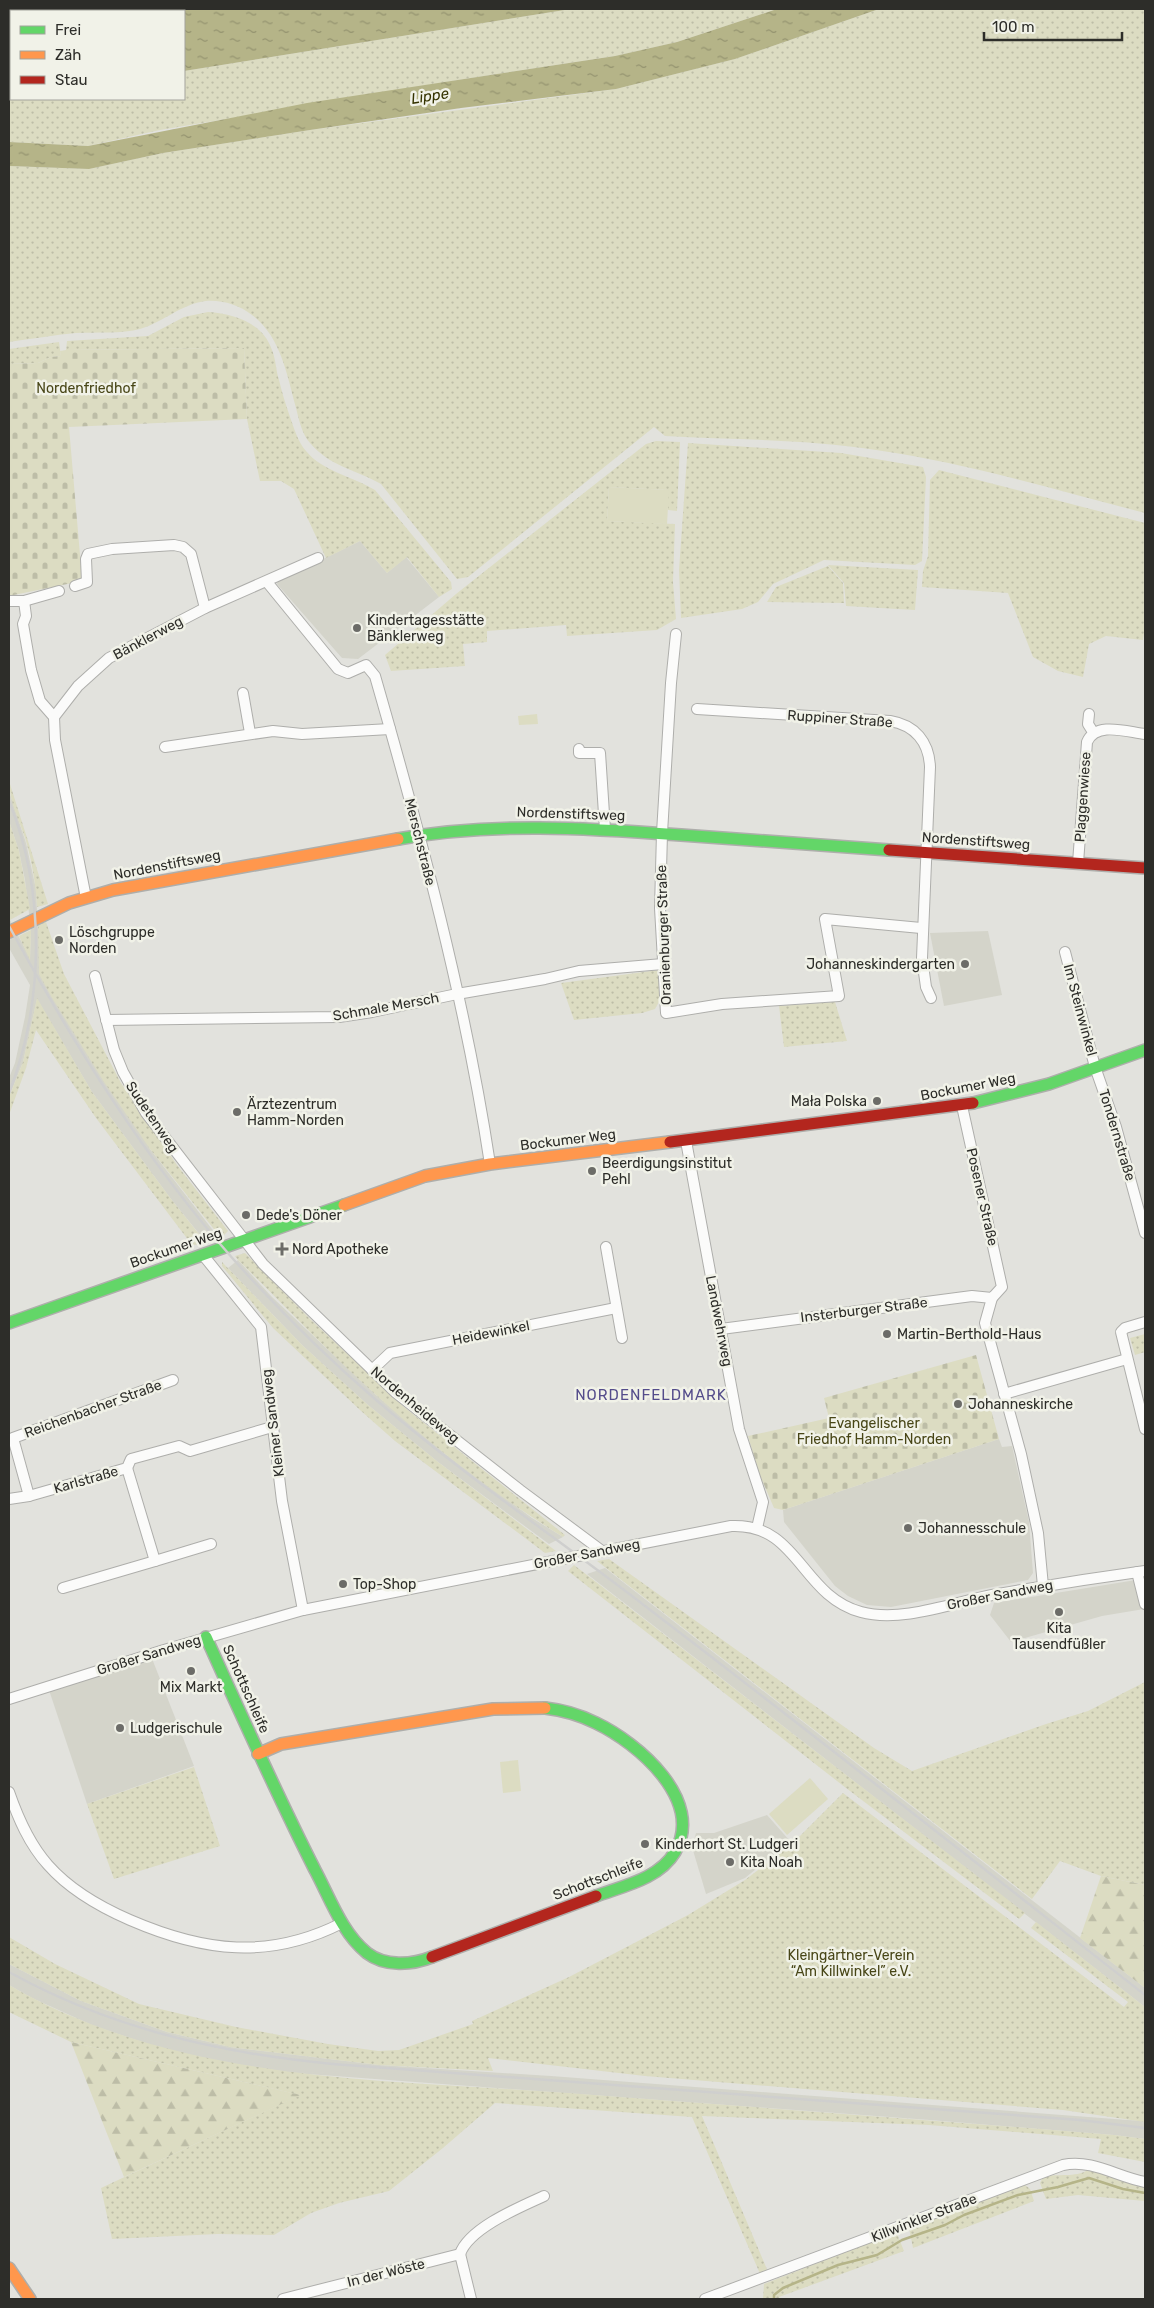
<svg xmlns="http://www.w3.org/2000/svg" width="1154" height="2308" viewBox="0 0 1154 2308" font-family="Rubik,sans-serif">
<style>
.built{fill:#d4d4ca}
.industrial{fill:url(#industrial-grid)}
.green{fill:url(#green-dots)}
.forest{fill:url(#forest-firs)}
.cemetery{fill:url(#cemetery-stones)}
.pitch{fill:#dcdcc2}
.water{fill:url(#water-ripples)}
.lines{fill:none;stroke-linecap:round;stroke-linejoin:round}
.stream{stroke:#b5b488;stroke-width:2.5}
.street-casing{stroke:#aeaeab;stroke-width:12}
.fast-casing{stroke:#aeaeab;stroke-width:14}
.slow-casing{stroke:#aeaeab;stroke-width:14}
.jam-casing{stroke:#aeaeab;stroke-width:14}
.street{stroke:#fbfbfa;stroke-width:10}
.fast{stroke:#63d668;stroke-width:11}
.slow{stroke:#ff974d;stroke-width:11}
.jam{stroke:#b3261e;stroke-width:11}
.rail{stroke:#cfcfce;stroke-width:2.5}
.poi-dot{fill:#6c6c68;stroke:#f1f2e8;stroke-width:2}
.labels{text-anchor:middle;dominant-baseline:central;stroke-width:5;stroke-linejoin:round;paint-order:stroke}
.park-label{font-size:14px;fill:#484617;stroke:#f1f2e8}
.poi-label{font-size:14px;fill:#2d2d29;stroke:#f1f2e8;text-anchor:start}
.street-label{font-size:14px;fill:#2d2d29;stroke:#f1f2e8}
.water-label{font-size:15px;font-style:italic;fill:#353300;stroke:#f1f2e8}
.neighbourhood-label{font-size:15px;letter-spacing:1px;fill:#544c8b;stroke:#f1f2e8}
</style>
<defs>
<pattern id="industrial-grid" width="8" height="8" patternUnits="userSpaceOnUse" patternTransform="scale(1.25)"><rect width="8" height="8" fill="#d4d4ca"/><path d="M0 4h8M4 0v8" fill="none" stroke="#b6b6ae"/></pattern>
<pattern id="green-dots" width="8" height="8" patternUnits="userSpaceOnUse" patternTransform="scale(1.25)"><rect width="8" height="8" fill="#dcdcc2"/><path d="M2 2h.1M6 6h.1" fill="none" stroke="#bdbda7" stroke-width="1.8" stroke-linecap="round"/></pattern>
<pattern id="forest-firs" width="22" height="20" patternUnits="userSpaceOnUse" patternTransform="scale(1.25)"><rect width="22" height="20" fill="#dcdcc2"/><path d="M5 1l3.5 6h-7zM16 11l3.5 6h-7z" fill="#bdbda7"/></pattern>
<pattern id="cemetery-stones" width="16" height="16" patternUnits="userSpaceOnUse" patternTransform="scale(1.25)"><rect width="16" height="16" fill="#dcdcc2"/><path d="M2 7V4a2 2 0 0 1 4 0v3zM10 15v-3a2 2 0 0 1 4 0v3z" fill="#bdbda7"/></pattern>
<pattern id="water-ripples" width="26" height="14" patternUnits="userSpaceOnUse" patternTransform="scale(1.25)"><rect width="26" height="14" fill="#b5b488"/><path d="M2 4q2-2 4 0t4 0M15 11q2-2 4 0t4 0" fill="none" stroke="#94936f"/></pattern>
</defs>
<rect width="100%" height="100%" fill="#e2e2dd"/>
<!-- built -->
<g class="built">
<path d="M360,541l27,32 19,-16 33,40 -81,62 -16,-1 -65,-74 1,-3z"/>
<path d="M9,791l17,52 10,46 2,41 112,219 65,84 -10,8 -34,-42 -79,-107 -55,-93 -14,63 -14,35v-19l6,-15 10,-46 5,-32 -21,-37v-30l21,40 1,-28 -6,-50 -6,-29 -10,-30z"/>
<path d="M988,931l14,64 -58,11 -14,-73z"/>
<path d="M238,1260l34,37 104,98 68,58 88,65 31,19 -14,7 -111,-82 -70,-57 -66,-60 -74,-77z"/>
<path d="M999,1439l3,8 10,-1 17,76 4,51 -5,7 -137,27 -24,-2 -19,-9 -13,-10 -51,-64 -1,-12z"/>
<path d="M605,1568l540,420v19l-558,-433z"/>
<path d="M1136,1580l8,29 -42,7 -91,26 -21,-27 4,-12z"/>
<path d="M151,1656l43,110 -107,38 -38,-114z"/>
<path d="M767,1815l23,26 -45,37 -39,16 -14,-47 4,-14h18z"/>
<path d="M9,1964l72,37 86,31 63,15 149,18 172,11 590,45 4,1v17l-31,-4 -184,-15 -636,-47 -67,-10 -67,-15 -66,-22 -62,-28 -23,-13z"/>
</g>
<!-- industrial -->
<path class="industrial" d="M9,9h146l-16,2h-128v20l-2,1z"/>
<!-- green -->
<g class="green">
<path d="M571,9h206l-100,33 -62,14 -157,24 -298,50 -72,16 -79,-4v-50h2v7h173v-28z"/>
<path d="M879,9h266v504c-89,-23 -178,-50 -269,-63 -69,-11 -141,-10 -211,-14l-11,-9 -186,150 -11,2 -76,-95c-24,-14 -52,-18 -71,-41 -8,-9 -11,-23 -14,-35 -9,-33 -15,-71 -44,-93 -13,-10 -29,-15 -46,-14 -25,3 -42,21 -66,28 -17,5 -45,3 -64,4 -22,2 -45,6 -67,9v-176l80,3 74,-16 147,-23 306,-41 119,-30z"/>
<path d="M208,312c27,2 55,11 64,38 4,10 4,21 7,30 3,13 7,25 11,37 4,11 8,25 16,34 16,20 48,26 69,39l76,92 1,7 -13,8 -32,-40 -20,16 -27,-32 -34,17 -32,-69 -13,-8h-21l-13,-62 -3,-71 -178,2 1,-9 81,-5 36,-19z"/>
<path d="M59,342l2,14 -10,1 -13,6 -29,1v-15z"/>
<path d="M656,441l24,1 -3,69 -9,-1v-20l-59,-3 -2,34 68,3 -2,58 3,37 -19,11 -90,6 -1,-11 -79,6v11l-24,2 2,22 -74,5 -6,-16 71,-61 190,-150z"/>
<path d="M688,443l153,10 82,14 3,10 -4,84 -7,4 -91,-5 -51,24 -15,18 -16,7 -61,9 -2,-48z"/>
<path d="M939,470l206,53v104l-2,13 -37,-4 -17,8 -6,33 -25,-6 -25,-14 -25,-64 -86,-6 1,-16 5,-15 2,-76z"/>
<path d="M828,565l90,5 -3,40 -69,-4 -2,-23z"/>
<path d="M828,566l15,17 1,20 -77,-1 9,-15z"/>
<path d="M9,781l39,123 -11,3c-1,-22 -5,-45 -11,-66 -6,-19 -17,-40 -17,-60z"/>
<path d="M9,821l10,30 11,58 -20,11z"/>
<path d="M46,922l18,52 57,109 56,82 51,66 -7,7 -71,-89 -46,-67 -53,-86 -12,-22 -1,-49z"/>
<path d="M31,930l-1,30 -11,-24z"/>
<path d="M659,970l1,30 -5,9 -13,4 -68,7 -13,-37z"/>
<path d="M37,998l55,94 79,107 36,45 -15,1 -96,-127 -60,-88 -10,38 -17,47v-18l14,-35z"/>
<path d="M835,1002l12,39 -63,6 -5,-41z"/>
<path d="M245,1253l65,66 94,88 161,128 -2,2c-66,-41 -129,-89 -187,-142 -48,-43 -92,-90 -138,-135l-3,-4z"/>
<path d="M222,1262l80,83 66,60 70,57 118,89 -11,2 -150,-112 -35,-31 -87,-82 -51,-62z"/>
<path d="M1145,1334v18l-10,3 -5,-17z"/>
<path d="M609,1559l265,189 38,23 134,-47 42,-13 57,-29v203l-44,-9 -41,-15 -28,38 -435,-338z"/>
<path d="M574,1565l451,348 -6,6 -173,-131 -278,-217z"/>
<path d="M194,1767l26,79 -106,33 -27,-75z"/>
<path d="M843,1793l281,214 4,-5 -97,-74 5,-6 109,85v115l-82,-12 -418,-34 -157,-18 5,13 -114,-6 -149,-18 -63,-15 -86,-31 -72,-37v-27l46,27 84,40 97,23 92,17 50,7 21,-1 74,-26 -1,-3 97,-44 119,-62 57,-35 47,-36z"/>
<path d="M9,1985c170,98 369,94 559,108 182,14 364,27 546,42l31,4v23l-47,-9 3,-14 -172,-14 -227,-9 67,158 -8,2 -69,-159 -197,-14 -52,45 -54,43 -50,12 -28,10 -37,22 -56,-1 -106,5 -11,-51 199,-93 -229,-53 -62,-30z"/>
<path d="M1088,2170c20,-1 36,17 57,16v15l-67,-6 -32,4 -6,-16 3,-6c15,-4 32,1 45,-7z"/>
<path d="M1024,2184l6,5 4,12 -121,47 -4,-20z"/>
<path d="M894,2233l4,3 6,15 -125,46 1,2h-17l1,-15z"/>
</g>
<!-- forest -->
<g class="forest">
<path d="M1101,1876l44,9v103l-65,-50z"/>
<path d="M71,2042l230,53 -177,82z"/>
</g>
<!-- cemetery -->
<g class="cemetery">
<path d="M244,348l3,71 -178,8 13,151 -5,4 -68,14v-232l29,-1 13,-6 10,-1 -1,-5 6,-1z"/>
<path d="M976,1355l23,84 -216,71 -9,-2 -15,-35 -11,-37 81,-18 -5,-20z"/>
</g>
<!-- pitch -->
<g class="pitch">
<path d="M609,487l60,3 -2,34 -60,-3z"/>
<path d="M537,714l1,10 -19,1 -1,-9z"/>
<path d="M518,1760l3,31 -18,2 -3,-31z"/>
<path d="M810,1778l18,21 -41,36 -18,-21z"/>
</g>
<!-- water -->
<g class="water">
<path d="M155,9h416l-387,62v-60h-45z"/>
<path d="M777,9h102l-144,50 -119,30 -155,19 -151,22 -147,23 -74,16 -80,-3v-24l79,4 219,-43 308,-47 62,-14z"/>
</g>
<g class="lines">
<!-- stream -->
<path class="stream" d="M774,2299v-4l9,-7 55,-23 39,-10 25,-15 43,-15 19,-10 54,-20 40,-8 31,-9 34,11 22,4"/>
<defs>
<g id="street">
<path d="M267,582l71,87 10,4 18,-8 9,11c46,160 90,323 115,488"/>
<path d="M75,586l12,-4 -1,-23 2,-5 24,-5 62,-4 9,2 8,7 14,54"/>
<path d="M9,601h15l35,-10"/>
<path d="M24,601l2,15 -3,8 8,46 9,31 14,16"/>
<path d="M676,634l-5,49 -9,150 -2,75 6,105 56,-9 117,-8 -14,-77 96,9"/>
<path d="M243,693l7,40"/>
<path d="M697,709l193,12c25,4 39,21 40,46l-8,191 4,29 5,11"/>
<path d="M1089,714l-1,10 5,8"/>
<path d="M165,747l108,-16 29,3 88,-5"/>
<path d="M579,749v4h21l5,76"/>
<path d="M1078,863l9,-121c9,-21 40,-10 58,-8"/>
<path d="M86,898l-31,-158 -1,-23 24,-31 31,-28 96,-50 113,-50"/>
<path d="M1065,952l30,115 21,60 29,106"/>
<path d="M95,976l19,74 9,22 23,41 117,151 132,128 125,98 82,61"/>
<path d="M106,1020l233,-3 33,-5 85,-18 88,-15 34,-8 84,-7"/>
<path d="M686,1141l53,288 24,73 -6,26"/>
<path d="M606,1247l16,91"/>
<path d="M203,1255l58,72 21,174 21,109"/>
<path d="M992,1298l-7,25 36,131 17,79 5,53"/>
<path d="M1145,1322l-20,6 -4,4 24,97"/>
<path d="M721,1329l251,-33 20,2 10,-11 -40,-181"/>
<path d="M372,1370l18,-17 226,-45"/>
<path d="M1004,1394l123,-35"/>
<path d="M29,1496l-16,-58 160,-58"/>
<path d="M9,1499l20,-3 98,-28 4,-9 48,-13 11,5 82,-24"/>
<path d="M155,1561l56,-17"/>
<path d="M1137,1572l8,32"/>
<path d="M63,1588l92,-27 -28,-93"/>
<path d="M9,1699l155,-49 139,-40 428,-84c68,-3 69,69 130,86 40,11 91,-9 131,-17 51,-9 102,-17 153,-24"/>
<path d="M9,1792c9,26 20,52 39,73 22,25 52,42 82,55 74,32 139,40 212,3"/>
<path d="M460,2254c9,-26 60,-47 84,-58"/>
<path d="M283,2299l177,-45 11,45"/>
<path d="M705,2299l358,-134c30,-6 54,12 82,17"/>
</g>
<g id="fast">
<path d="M398,839c94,-17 189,-11 283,-4 70,5 139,10 208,15"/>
<path d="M973,1103l76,-19 96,-34"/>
<path d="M9,1323l335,-118"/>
<path d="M206,1637c35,78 70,156 109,233 15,28 27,63 52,83 18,14 45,12 65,4"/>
<path d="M545,1708c18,2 35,7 51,15 42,20 109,77 79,129 -16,27 -52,34 -79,44"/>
</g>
<g id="slow">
<path d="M9,932l60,-29 44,-13 285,-51"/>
<path d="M344,1205l81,-29 65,-12 180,-22"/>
<path d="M258,1754l23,-10 212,-35 52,-1"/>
<path d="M9,2268l21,31"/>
</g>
<g id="jam">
<path d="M889,850l256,18"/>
<path d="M670,1142l303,-39"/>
<path d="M432,1957l164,-61"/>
</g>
</defs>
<!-- street casing -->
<use href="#street" class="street-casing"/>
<!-- fast casing -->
<use href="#fast" class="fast-casing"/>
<!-- slow casing -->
<use href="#slow" class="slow-casing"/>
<!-- jam casing -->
<use href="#jam" class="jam-casing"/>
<!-- street -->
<use href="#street" class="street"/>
<!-- fast -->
<use href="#fast" class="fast"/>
<!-- slow -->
<use href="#slow" class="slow"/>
<!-- jam -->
<use href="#jam" class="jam"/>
<!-- rail -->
<g class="rail">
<path d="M9,801c37,91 35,202 0,292"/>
<path d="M9,926c65,119 135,232 225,334 44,49 91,96 141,139 86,74 180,138 270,207 168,128 334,259 500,389"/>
<path d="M9,1972c101,56 209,81 324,92l747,56 65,8"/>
</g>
</g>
<!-- markers -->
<g class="poi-dot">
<circle cx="357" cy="628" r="5"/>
<circle cx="59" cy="940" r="5"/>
<circle cx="965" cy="964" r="5"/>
<circle cx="877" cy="1101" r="5"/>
<circle cx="237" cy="1112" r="5"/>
<circle cx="592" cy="1171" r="5"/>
<circle cx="246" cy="1215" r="5"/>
<path d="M279.5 1241.5h5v5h5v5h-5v5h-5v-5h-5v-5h5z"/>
<circle cx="887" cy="1334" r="5"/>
<circle cx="958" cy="1404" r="5"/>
<circle cx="908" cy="1528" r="5"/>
<circle cx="343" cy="1584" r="5"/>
<circle cx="1059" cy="1612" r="5"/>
<circle cx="191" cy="1671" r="5"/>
<circle cx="120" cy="1728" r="5"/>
<circle cx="645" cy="1844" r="5"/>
<circle cx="730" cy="1862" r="5"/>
</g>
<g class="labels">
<!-- park labels -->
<g class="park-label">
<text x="86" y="388">Nordenfriedhof</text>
<text x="874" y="1423">Evangelischer<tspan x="874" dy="16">Friedhof Hamm-Norden</tspan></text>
<text x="851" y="1955">Kleingärtner-Verein<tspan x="851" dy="16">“Am Killwinkel” e.V.</tspan></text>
</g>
<!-- poi labels -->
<g class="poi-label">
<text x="367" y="620">Kindertagesstätte<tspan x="367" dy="16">Bänklerweg</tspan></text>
<text x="69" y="932">Löschgruppe<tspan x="69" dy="16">Norden</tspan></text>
<text x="955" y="964" text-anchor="end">Johanneskindergarten</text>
<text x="867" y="1101" text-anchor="end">Mała Polska</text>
<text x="247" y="1104">Ärztezentrum<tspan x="247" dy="16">Hamm-Norden</tspan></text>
<text x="602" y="1163">Beerdigungsinstitut<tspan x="602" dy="16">Pehl</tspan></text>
<text x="256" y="1215">Dede's Döner</text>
<text x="292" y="1249">Nord Apotheke</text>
<text x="897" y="1334">Martin-Berthold-Haus</text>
<text x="968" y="1404">Johanneskirche</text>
<text x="918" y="1528">Johannesschule</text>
<text x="353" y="1584">Top-Shop</text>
<text x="1059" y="1628" text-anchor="middle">Kita<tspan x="1059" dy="16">Tausendfüßler</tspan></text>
<text x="191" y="1687" text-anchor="middle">Mix Markt</text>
<text x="130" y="1728">Ludgerischule</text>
<text x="655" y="1844">Kinderhort St. Ludgeri</text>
<text x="740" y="1862">Kita Noah</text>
</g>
<!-- street labels -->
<g class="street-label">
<text transform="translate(148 638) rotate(-28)">Bänklerweg</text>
<text transform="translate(840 719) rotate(4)">Ruppiner Straße</text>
<text transform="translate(1083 797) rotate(-86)">Plaggenwiese</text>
<text transform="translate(571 814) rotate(2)">Nordenstiftsweg</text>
<text transform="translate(976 841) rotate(4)">Nordenstiftsweg</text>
<text transform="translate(420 842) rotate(76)">Merschstraße</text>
<text transform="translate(167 865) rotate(-11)">Nordenstiftsweg</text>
<text transform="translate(664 935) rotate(-92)">Oranienburger Straße</text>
<text transform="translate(386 1007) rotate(-10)">Schmale Mersch</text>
<text transform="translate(1080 1010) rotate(75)">Im Steinwinkel</text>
<text transform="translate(968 1087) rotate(-11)">Bockumer Weg</text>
<text transform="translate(152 1117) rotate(56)">Sudetenweg</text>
<text transform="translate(1117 1135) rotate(73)">Tondernstraße</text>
<text transform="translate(568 1140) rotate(-7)">Bockumer Weg</text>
<text transform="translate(982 1197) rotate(77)">Posener Straße</text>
<text transform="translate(176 1248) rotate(-19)">Bockumer Weg</text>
<text transform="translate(864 1310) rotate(-7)">Insterburger Straße</text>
<text transform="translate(719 1321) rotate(79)">Landwehrweg</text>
<text transform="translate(491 1333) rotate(-11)">Heidewinkel</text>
<text transform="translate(415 1405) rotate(40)">Nordenheideweg</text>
<text transform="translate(93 1409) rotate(-20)">Reichenbacher Straße</text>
<text transform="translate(273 1423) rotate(-97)">Kleiner Sandweg</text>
<text transform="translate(86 1480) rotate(-16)">Karlstraße</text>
<text transform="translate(587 1554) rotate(-11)">Großer Sandweg</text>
<text transform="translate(1000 1595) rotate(-11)">Großer Sandweg</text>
<text transform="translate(149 1655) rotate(-17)">Großer Sandweg</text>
<text transform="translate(246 1689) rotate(66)">Schottschleife</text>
<text transform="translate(598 1879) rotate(-21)">Schottschleife</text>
<text transform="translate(924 2218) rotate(-21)">Killwinkler Straße</text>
<text transform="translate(386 2273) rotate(-14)">In der Wöste</text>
</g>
<!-- water labels -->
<g class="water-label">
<text transform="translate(430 96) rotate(-9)">Lippe</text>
</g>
<!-- neighbourhood labels -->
<g class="neighbourhood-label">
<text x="651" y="1395">NORDENFELDMARK</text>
</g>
</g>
<!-- border -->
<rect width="1154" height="2308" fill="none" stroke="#2d2d29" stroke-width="20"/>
<!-- legend -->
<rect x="10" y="10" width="175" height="90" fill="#f1f2e8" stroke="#a3a39c"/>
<rect x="20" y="26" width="25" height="8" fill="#63d668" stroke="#a3a39c"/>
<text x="55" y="35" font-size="15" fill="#2d2d29">Frei</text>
<rect x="20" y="51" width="25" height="8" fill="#ff974d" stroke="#a3a39c"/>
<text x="55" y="60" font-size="15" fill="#2d2d29">Zäh</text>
<rect x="20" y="76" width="25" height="8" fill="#b3261e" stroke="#a3a39c"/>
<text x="55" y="85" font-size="15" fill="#2d2d29">Stau</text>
<!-- scale -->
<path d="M984 32v8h138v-8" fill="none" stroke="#2d2d29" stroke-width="2.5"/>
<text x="992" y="32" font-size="15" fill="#2d2d29" stroke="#f1f2e8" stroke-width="4" paint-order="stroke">100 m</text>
</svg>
